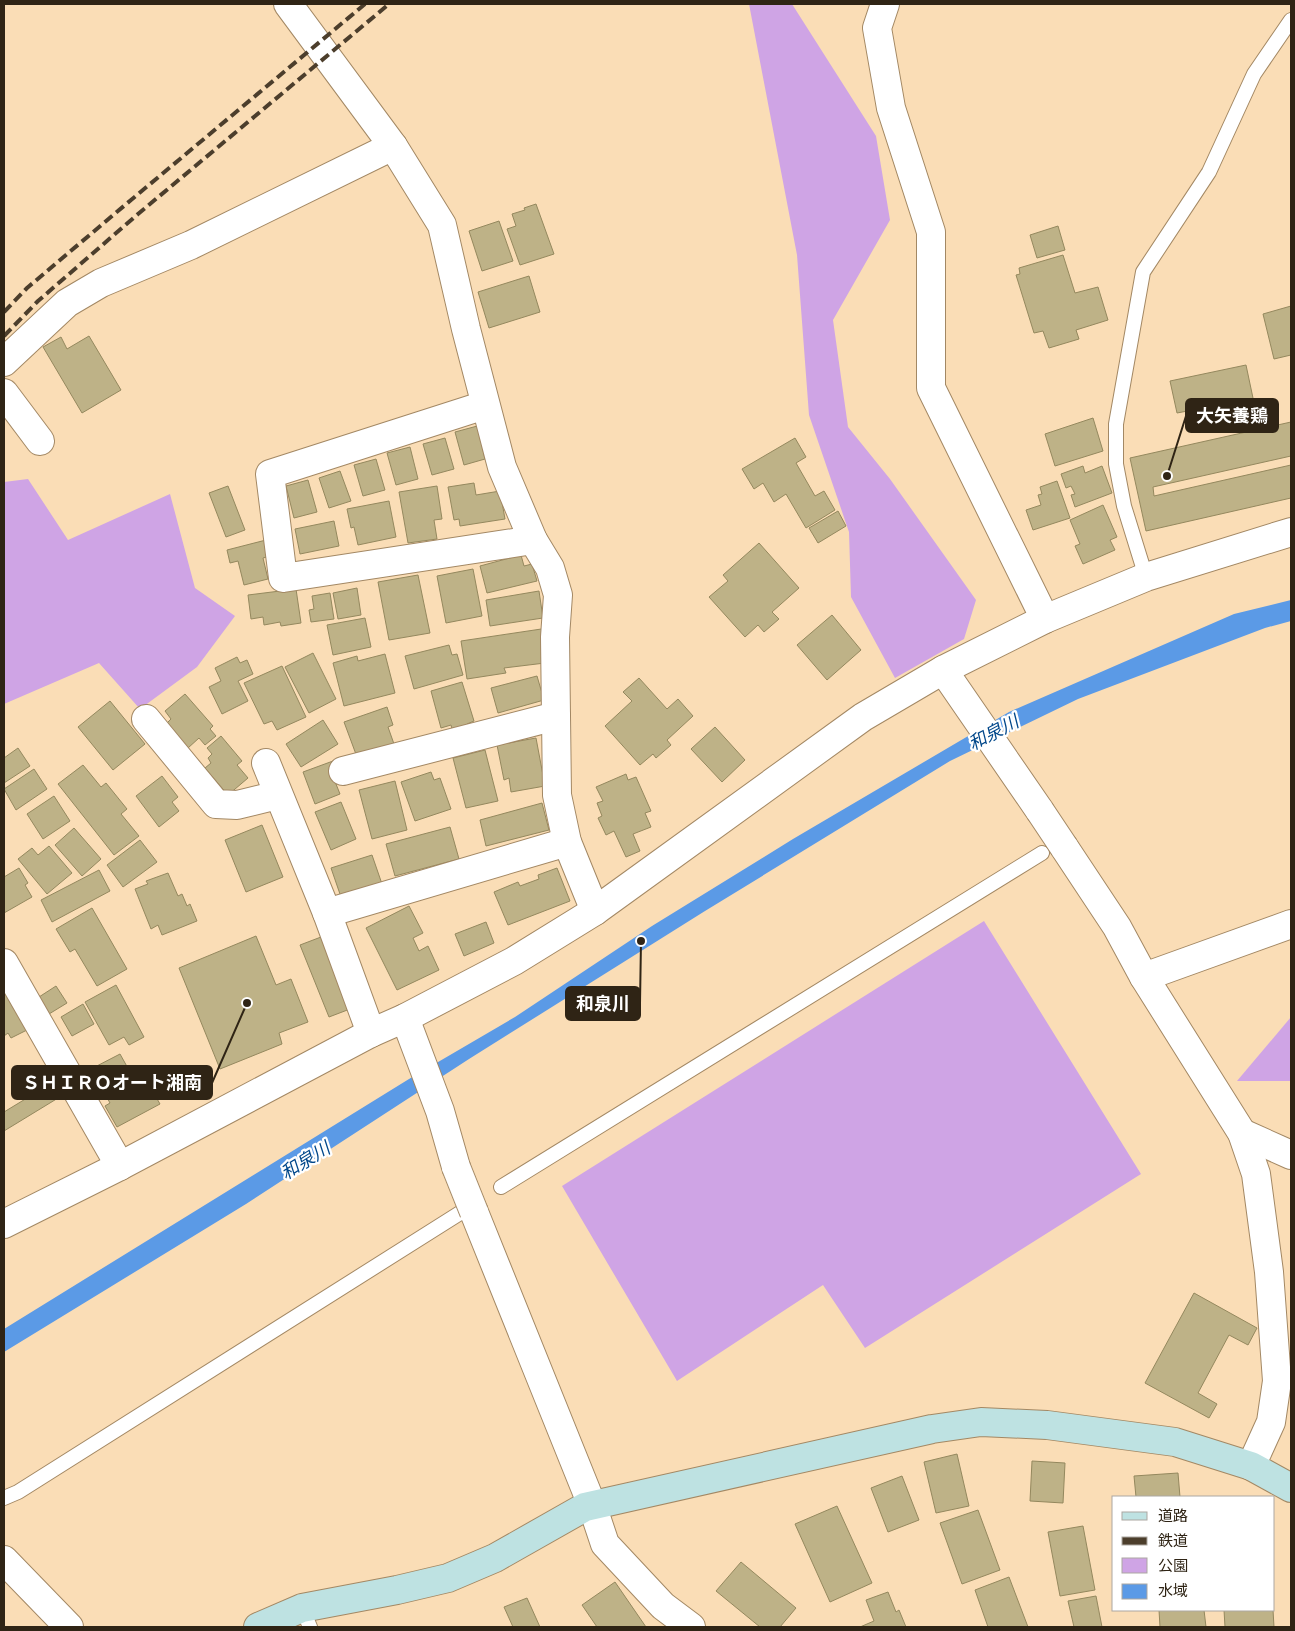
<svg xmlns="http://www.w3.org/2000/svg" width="1295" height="1631" viewBox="0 0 1295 1631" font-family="'Noto Sans','Noto Sans JP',sans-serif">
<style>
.green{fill:#cfa4e5}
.water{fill:#5b9ae6}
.building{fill:#beb287;stroke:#94885e}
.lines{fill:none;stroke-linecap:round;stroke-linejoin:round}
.lane-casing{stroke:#a38864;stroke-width:16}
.street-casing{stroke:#a38864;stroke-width:30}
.secondary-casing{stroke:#a38864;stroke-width:30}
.lane{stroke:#fff;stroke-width:14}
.street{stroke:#fff;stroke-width:28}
.secondary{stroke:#bee2e2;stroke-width:28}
.rail{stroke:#4c3e2c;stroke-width:4;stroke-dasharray:10 5;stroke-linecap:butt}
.street-bridge-casing{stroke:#a38864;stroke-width:30;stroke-linecap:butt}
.street-bridge{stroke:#fff;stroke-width:28}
.labels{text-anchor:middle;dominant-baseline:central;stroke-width:4.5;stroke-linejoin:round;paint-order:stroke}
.water-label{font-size:18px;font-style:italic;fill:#00478a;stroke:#fff}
.leader{fill:none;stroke:#2f2415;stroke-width:2}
.callout-dot{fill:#2f2415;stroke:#fff;stroke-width:2}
.callout{fill:#2f2415;stroke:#2f2415;stroke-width:2}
.callout-label{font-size:18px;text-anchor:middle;font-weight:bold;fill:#fff}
</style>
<rect width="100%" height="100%" fill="#faddb6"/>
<!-- green -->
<g class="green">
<path d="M749,4h43l84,132 14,84 -57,100 15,107 42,52 86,121 -12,39 -69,39 -44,-81 -2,-65 -40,-117 -12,-160z"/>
<path d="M28,479l40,61 102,-46 25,94 40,28 -38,51 -57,42 -41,-46 -95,41v-222z"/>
<path d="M984,921l157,253 -276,174 -42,-63 -146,96 -115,-195z"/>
<path d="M1291,1017v64h-54z"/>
</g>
<!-- water -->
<path class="water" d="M1291,600v21l-26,7 -187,71 -128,62 -245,150 -236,148 -223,145 -242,148v-23l405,-250 106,-62 137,-91 141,-87 216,-127 225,-98z"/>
<!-- building -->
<g class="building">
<path d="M536,204l18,50 -34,11 -13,-36 9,-3 -4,-12 13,-4 -1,-2z"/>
<path d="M499,221l14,40 -31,10 -13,-40z"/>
<path d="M1058,226l7,24 -28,8 -7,-23z"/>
<path d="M1063,255l12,38 23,-6 10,33 -32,10 3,9 -30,9 -6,-17 -9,2 -18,-58 4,-1 -1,-6z"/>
<path d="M529,276l11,36 -51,16 -11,-36z"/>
<path d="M1291,306v49l-17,4 -11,-45z"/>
<path d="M89,336l32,54 -39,23 -39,-66 18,-10 6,12z"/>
<path d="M1246,365l11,52 -55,11 -4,-19 -21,4 -7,-32z"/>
<path d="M1093,418l10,33 -48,15 -10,-32z"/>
<path d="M1291,422v34l-138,31 1,9 137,-31v33l-145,33 -16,-73z"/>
<path d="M481,425l6,24 -4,1 2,9 -21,6 -9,-33z"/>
<path d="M445,438l9,31 -22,6 -9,-31z"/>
<path d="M795,438l11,19 -10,6 19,33 9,-5 11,19 -29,18 -20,-34 -12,8 -11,-19 -9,6 -12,-20z"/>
<path d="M410,447l8,32 -22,6 -9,-32z"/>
<path d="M376,459l9,31 -22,6 -9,-31z"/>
<path d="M1083,466l2,7 17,-7 10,27 -37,14 -4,-12 4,-1 -4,-8 -5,2 -5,-14z"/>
<path d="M340,471l11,30 -22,7 -10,-30z"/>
<path d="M308,480l9,32 -23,6 -8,-32z"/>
<path d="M1057,481l13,37 -37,12 -7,-20 15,-5 -3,-10 4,-1 -2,-7z"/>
<path d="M474,483l2,12 24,-4 5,28 -45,7 -1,-7 -5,1 -6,-33z"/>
<path d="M228,486l17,44 -19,7 -17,-44z"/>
<path d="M437,486l5,33 -8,1 3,19 -29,4 -9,-51z"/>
<path d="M389,501l7,36 -38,8 -4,-18 -3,1 -4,-19z"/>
<path d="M1103,505l14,32 -7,3 5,10 -32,14 -8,-18 5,-2 -10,-24z"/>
<path d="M838,511l8,15 -28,17 -9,-15z"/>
<path d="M334,521l5,25 -39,8 -5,-25z"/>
<path d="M266,540l4,16 -7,2 5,21 -24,6 -6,-24 -8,2 -3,-13z"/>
<path d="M759,543l40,45 -27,24 7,7 -15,13 -6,-7 -13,12 -36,-40 19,-16 -5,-6z"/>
<path d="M521,555l3,11 8,-2 5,17 -50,12 -7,-27z"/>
<path d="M473,569l9,47 -36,7 -9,-47z"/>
<path d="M418,575l12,58 -41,7 -11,-58z"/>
<path d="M357,588l4,27 -23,4 -5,-26z"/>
<path d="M296,589l5,34 -20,3 -1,-4 -16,3 -1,-8 -12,2 -3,-24z"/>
<path d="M539,591l4,27 -53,8 -4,-26z"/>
<path d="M330,593l4,26 -23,3 -2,-12 5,-1 -2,-13z"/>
<path d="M832,615l29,35 -34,30 -30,-35z"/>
<path d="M365,618l6,29 -38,8 -6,-30z"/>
<path d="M548,628l-3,35 -41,5 2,5 -39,6 -6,-38z"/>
<path d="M449,645l3,10 5,-1 6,21 -49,14 -9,-33z"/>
<path d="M313,653l23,46 -27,14 -24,-46z"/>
<path d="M385,654l10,39 -51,13 -11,-43 24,-7 1,5z"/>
<path d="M237,657l3,6 7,-3 6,14 -15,7 10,20 -26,13 -13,-27 12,-6 -6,-13z"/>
<path d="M282,666l24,51 -29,13 -5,-9 -8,3 -20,-41z"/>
<path d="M537,676l7,24 -46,13 -7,-25z"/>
<path d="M639,678l28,31 11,-10 15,17 -26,24 4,5 -15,13 -3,-4 -13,11 -35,-39 27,-25 -9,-9z"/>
<path d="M462,682l12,39 -7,3 1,5 -15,4 -2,-8 -10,3 -10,-37z"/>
<path d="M185,694l28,32 -3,3 6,7 -11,9 -6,-7 -11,10 -21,-25 4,-4 -6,-8z"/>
<path d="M110,701l35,43 -32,26 -35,-43z"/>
<path d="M387,707l6,18 -5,2 6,17 -37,13 -13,-35z"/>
<path d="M323,720l15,24 -37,23 -15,-23z"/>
<path d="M715,727l30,33 -23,22 -31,-33z"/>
<path d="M221,736l21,25 -5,4 11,13 -20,17 -23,-27 6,-5 -3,-5 4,-4 -5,-6z"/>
<path d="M536,738l9,48 -34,6 -2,-14 -5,2 -7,-35z"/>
<path d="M18,748l12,18 -26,17v-25z"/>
<path d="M485,750l13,51 -32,7 -13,-50z"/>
<path d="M333,761l8,21 -5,2 4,10 -25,10 -12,-32z"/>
<path d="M83,765l18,22 5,-4 21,26 -6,5 18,22 -25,19 -56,-71z"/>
<path d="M34,769l13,20 -31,21 -12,-21z"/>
<path d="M431,772l3,8 6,-2 11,31 -36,12 -14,-39z"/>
<path d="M626,774l2,6 8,-3 15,34 -6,2 6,14 -18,7 7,17 -14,6 -12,-26 -8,4 -8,-17 4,-2 -5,-13 6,-2 -7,-14z"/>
<path d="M162,776l16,21 -6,5 7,9 -20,16 -23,-31z"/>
<path d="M395,781l12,49 -35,9 -13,-49z"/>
<path d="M54,796l16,25 -27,18 -16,-25z"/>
<path d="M341,802l15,37 -25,11 -16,-38z"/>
<path d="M542,803l7,27 -63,16 -6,-26z"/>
<path d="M262,825l21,52 -37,15 -21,-52z"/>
<path d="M450,827l9,32 -64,17 -9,-32z"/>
<path d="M74,828l27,31 -19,17 -27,-31z"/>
<path d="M140,840l17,22 -34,25 -16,-22z"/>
<path d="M49,846l23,27 -25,21 -29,-35 14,-11 6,7z"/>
<path d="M372,855l10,29 -41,13 -10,-29z"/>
<path d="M19,868l9,15 -3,2 7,12 -28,16v-36z"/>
<path d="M557,868l13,33 -62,24 -14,-33 24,-10 2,4 19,-7 -1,-4z"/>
<path d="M99,870l11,21 -58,31 -11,-22z"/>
<path d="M168,873l10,23 4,-2 5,12 3,-2 7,17 -35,14 -4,-10 -7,4 -16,-40 13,-5 -2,-3z"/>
<path d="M409,906l14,27 -10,5 6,13 9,-5 11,24 -42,20 -31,-62z"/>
<path d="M92,908l35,61 -30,17 -22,-37 -5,3 -14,-23z"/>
<path d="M486,922l8,21 -30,13 -9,-22z"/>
<path d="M256,936l20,49 15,-6 17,43 -29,11 3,11 -62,25 -41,-101z"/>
<path d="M321,937l29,72 -21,8 -29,-72z"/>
<path d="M116,985l28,52 -15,8 -5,-8 -15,8 -24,-43z"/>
<path d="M56,986l11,17 -18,11 -10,-17z"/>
<path d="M10,990l21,38 -20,10 -3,-5 -4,3v-42z"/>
<path d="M83,1004l11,20 -22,12 -11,-19z"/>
<path d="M120,1054l19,34 9,-5 12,21 -43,23 -12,-21 5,-3 -19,-34z"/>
<path d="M55,1081l8,14 -59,36v-19z"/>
<path d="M1194,1293l63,35 -9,17 -19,-10 -31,58 19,11 -8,14 -64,-35z"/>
<path d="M957,1454l12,52 -33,7 -12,-51z"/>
<path d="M1032,1461l33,2 -2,40 -33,-2z"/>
<path d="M1178,1473l2,24h-44l-2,-21z"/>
<path d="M902,1476l17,44 -31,12 -17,-44z"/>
<path d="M837,1506l35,77 -42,19 -35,-78z"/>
<path d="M978,1510l22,60 -38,14 -22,-61z"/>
<path d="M1083,1526l12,64 -35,6 -12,-64z"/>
<path d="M741,1562l55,46 -16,19h-20l-44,-36z"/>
<path d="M1009,1577l19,50h-40l-13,-37z"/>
<path d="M615,1582l31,45h-49l-15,-22z"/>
<path d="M888,1592l8,20 3,-2 7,17h-46l14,-6 -8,-21z"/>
<path d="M1096,1596l6,31h-28l-6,-26z"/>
<path d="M527,1598l13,29h-27l-9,-20z"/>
<path d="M1159,1610h45l2,17h-46z"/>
<path d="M1224,1610h49l1,17h-49z"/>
</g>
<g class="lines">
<defs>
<g id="lane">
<path d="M1146,577l-22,-71 -8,-42v-40l27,-152 66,-100 45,-98 37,-54"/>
<path d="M501,1187l541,-334"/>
<path d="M4,1498l14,-6 442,-279"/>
<path d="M302,1608l8,19"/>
</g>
<g id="street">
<path d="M288,4l105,142 49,79 24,104 36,138 31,73 17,28 8,27 -3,42 2,158 10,47 28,69"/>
<path d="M885,4l-8,24 14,80 40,124v156l114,231"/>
<path d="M4,362l63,-59 34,-20 90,-38 202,-99"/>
<path d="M4,393l36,48"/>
<path d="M485,405l-215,69 13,104 250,-38"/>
<path d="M943,670l97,141"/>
<path d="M146,719l70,85 21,1 41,-10"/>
<path d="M266,763l61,150 44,120"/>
<path d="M343,771l213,-55"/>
<path d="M1064,847l53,80 27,50 98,156 14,41 13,98 8,109 -6,41 -20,44"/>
<path d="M327,913l240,-71"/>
<path d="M4,963l116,203"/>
<path d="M1144,977l147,-53"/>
<path d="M405,1018l35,93 16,56"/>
<path d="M1242,1133l49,22"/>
<path d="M474,1212l118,293 13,39 58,62 28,21"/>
<path d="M4,1224l116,-58 251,-133 34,-15 109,-57 81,-50 268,-194 80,-47 102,-51 101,-42 145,-45"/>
<path d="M4,1560l65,67"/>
</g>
<path id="secondary" d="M258,1627l44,-19 95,-18 51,-12 47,-20 90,-51 347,-78 49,-7 66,3 128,17 76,24 40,22"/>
</defs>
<!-- lane casing -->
<use href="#lane" class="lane-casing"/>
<!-- street casing -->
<use href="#street" class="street-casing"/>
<!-- secondary casing -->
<use href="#secondary" class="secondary-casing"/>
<!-- lane -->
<use href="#lane" class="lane"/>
<!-- street -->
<use href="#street" class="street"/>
<!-- secondary -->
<use href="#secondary" class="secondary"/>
<!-- rail -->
<g class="rail">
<path d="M4,312l23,-24 104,-88 234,-196"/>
<path d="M4,336l34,-35 100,-87 251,-210"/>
</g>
<defs>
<g id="street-bridge">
<path d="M1040,811l24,36"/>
<path d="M456,1167l18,45"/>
</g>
</defs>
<!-- street-bridge casing -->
<use href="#street-bridge" class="street-bridge-casing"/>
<!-- street-bridge -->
<use href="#street-bridge" class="street-bridge"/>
</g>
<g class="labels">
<!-- water labels -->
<g class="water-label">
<text transform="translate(993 732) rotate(-28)">和泉川</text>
<text transform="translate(305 1160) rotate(-32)">和泉川</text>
</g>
</g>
<!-- callouts -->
<path class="leader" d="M1167 476L1186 416M641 941L640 1003M247 1003L212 1083"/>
<g class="callout-dot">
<circle cx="1167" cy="476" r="5"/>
<circle cx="641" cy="941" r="5"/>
<circle cx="247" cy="1003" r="5"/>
</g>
<g class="callout">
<rect x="1186" y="399" width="92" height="33" rx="5"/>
<rect x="566" y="987" width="74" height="33" rx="5"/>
<rect x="12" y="1066" width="200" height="33" rx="5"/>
</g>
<g class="callout-label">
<text x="1232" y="422">大矢養鶏</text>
<text x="603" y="1010">和泉川</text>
<text x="112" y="1089">ＳＨＩＲＯオート湘南</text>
</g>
<!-- border -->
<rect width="1295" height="1631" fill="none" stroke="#2f2415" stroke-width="10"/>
<!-- legend -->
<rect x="1112" y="1496" width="162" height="115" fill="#ffffff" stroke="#aca7a1"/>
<rect x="1122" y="1512" width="25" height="8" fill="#bee2e2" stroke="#aca7a1"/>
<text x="1158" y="1521" font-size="15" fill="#2f2415">道路</text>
<rect x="1122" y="1537" width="25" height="8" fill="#4c3e2c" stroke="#aca7a1"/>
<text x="1158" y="1546" font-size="15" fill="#2f2415">鉄道</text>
<rect x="1122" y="1558" width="25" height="15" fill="#cfa4e5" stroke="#aca7a1"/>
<text x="1158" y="1571" font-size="15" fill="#2f2415">公園</text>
<rect x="1122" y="1584" width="25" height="15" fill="#5b9ae6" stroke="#aca7a1"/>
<text x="1158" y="1596" font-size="15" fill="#2f2415">水域</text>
</svg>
